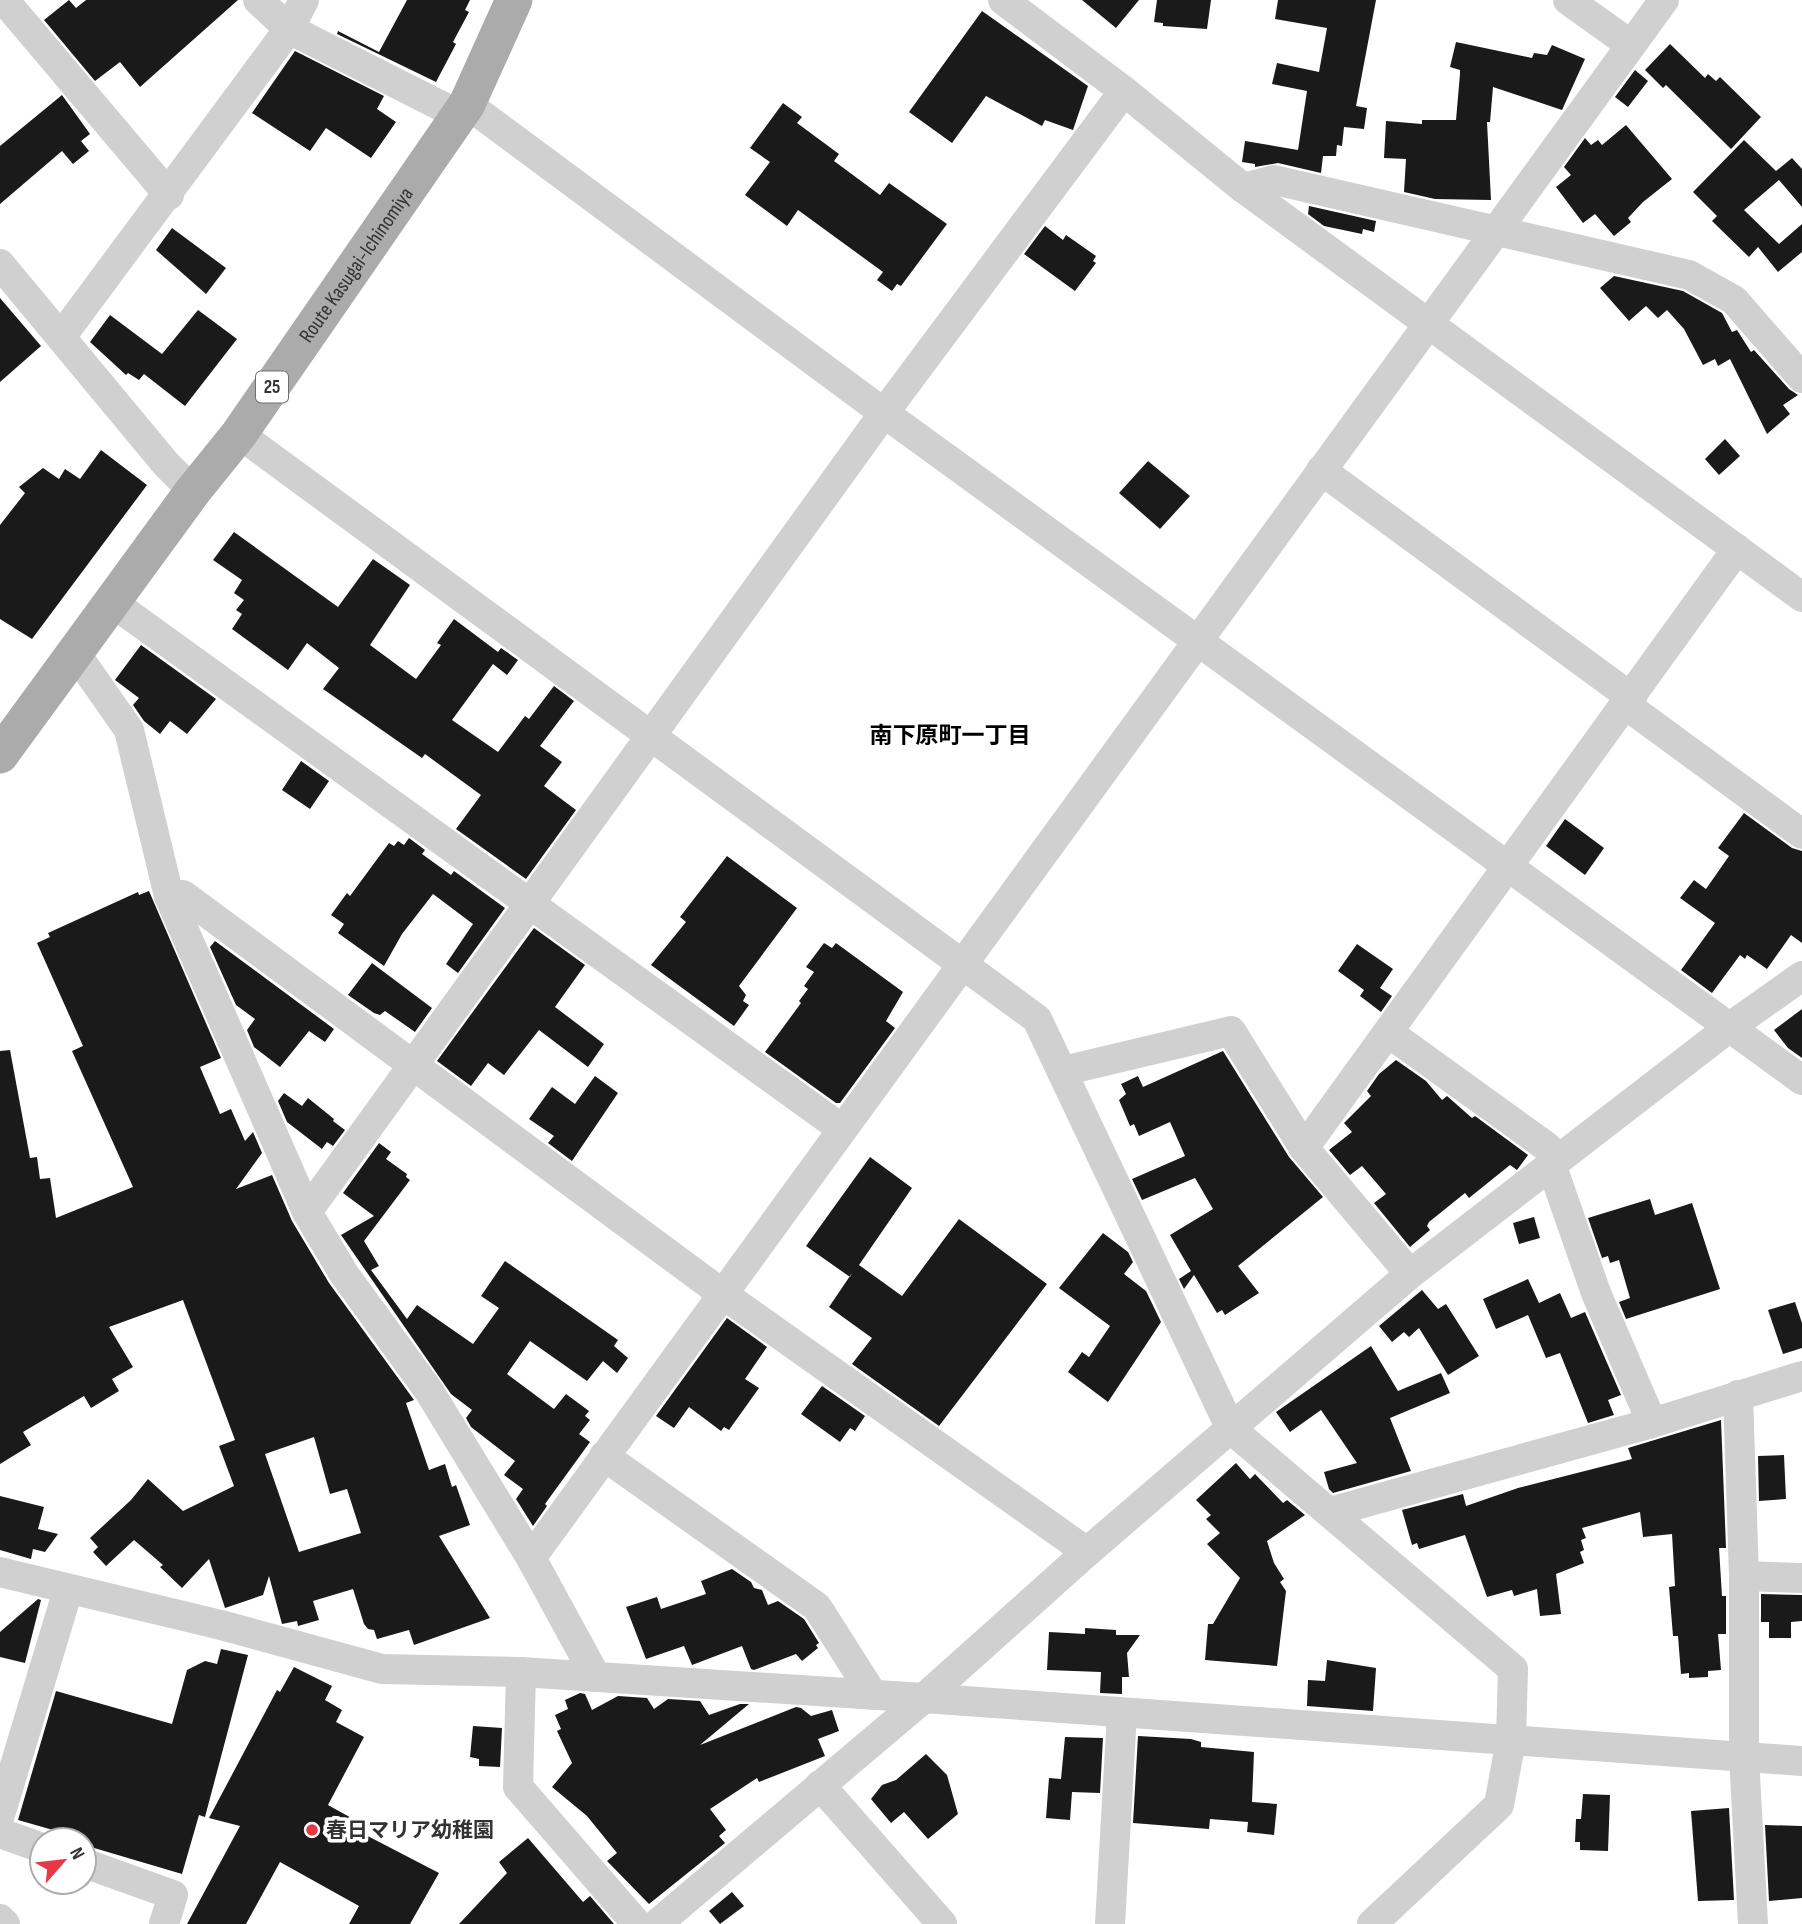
<svg xmlns="http://www.w3.org/2000/svg" width="1802" height="1924" viewBox="0 0 1802 1924" font-family="'Sofia Sans Condensed','Noto Sans JP',sans-serif">
<style>
.building{fill:#1a1a1a;fill-rule:evenodd}
.lines{fill:none;stroke-linecap:round;stroke-linejoin:round}
.minor{stroke:#d0d0d0;stroke-width:30}
.major{stroke:#ababab;stroke-width:37}
.poi-dot{fill:#e63946;stroke:#fff;stroke-width:2.5}
.labels{text-anchor:middle;dominant-baseline:central;stroke-width:7;stroke-linejoin:round;paint-order:stroke}
.shield{fill:#fff;stroke:#707070;stroke-width:2}
.shield-label{font-size:19px;font-weight:bold;fill:#333}
.street-label{font-size:21px;fill:#333;stroke:#fff}
.poi-label{font-size:21px;font-weight:bold;fill:#333;stroke:#fff;text-anchor:start}
.neighbourhood-label{font-size:23px;font-weight:bold;fill:#000;stroke:#fff}
</style>
<rect width="100%" height="100%" fill="#fff"/>
<!-- building -->
<g class="building">
<path d="M69,0l7,8 10,-8h152l-98,87 -20,-25 -25,19 -51,-61z"/>
<path d="M407,0h63l-5,10 4,2 -16,30 3,2 -20,38 -99,-48 1,-3 41,21z"/>
<path d="M1082,0h57l-23,28z"/>
<path d="M1157,0h54l-4,29 -44,-3v-3l-9,-1z"/>
<path d="M1278,0h98l-20,106 11,2 -3,21 -20,-2 -2,19 -5,-1 -1,11h-13l-2,17 -43,-10 -23,4v-3l-13,-2 3,-21 53,9 9,-59 -35,-7 5,-21 42,9 8,-44 -52,-9z"/>
<path d="M982,11l106,75 -15,44 -28,-10 -3,6 -56,-30 -34,47 -43,-31z"/>
<path d="M1456,42l76,16 2,-5 13,2 5,-10 33,14 -23,51 -69,-23 -3,35h-3l4,78 -56,-1 -31,-7 2,-33 -22,-1 2,-37 36,3v-4h34l4,-46v-4l-10,-3z"/>
<path d="M1670,44l35,34 3,-4 8,7 4,-4 41,40 -30,32 -65,-64 -3,3 -18,-18z"/>
<path d="M295,51l89,45 -7,13 19,13 -25,36 -45,-30 -16,23 -58,-38z"/>
<path d="M1635,70l13,11 -20,26 -13,-10z"/>
<path d="M62,95l28,39 -9,7 8,10 -16,13 -11,-13 -62,53v-58z"/>
<path d="M783,103l19,14 -5,6 42,31 -5,7 46,34 9,-12 58,41 -46,62 -4,-2 -5,7 -15,-11 6,-8 -85,-62 -11,16 -42,-31 25,-33 -20,-14z"/>
<path d="M1626,125l46,54 -29,23 -15,16 3,4 -17,14 -19,-22 -12,9 -27,-36 15,-12 -7,-8 21,-29 6,7 7,-5 4,5z"/>
<path d="M1744,140l32,31 16,-13 10,11v38l-23,-27 -35,30 35,34 23,-20v28l-24,20 -20,-25 -9,10 -37,-36 5,-5 -24,-24z"/>
<path d="M1309,206l67,15 -2,11 -11,-3 -1,5 -38,-8 -16,-12z"/>
<path d="M1045,226l18,14 3,-5 30,21 -3,5 3,2 -21,28 -51,-37z"/>
<path d="M172,228l54,40 -20,26 -50,-44z"/>
<path d="M1614,276l69,15 39,22 10,19 5,-2 14,22 3,-2 35,39 9,6 -15,10 7,9 -23,20 -37,-75 -12,7 -3,-7 -12,6 -19,-36 -17,-19 -9,8 -12,-12 -17,15 -29,-33z"/>
<path d="M0,298l41,48 -41,36z"/>
<path d="M198,310l39,29 -52,67 -41,-32 -5,6 -11,-7 -2,2 -36,-33 20,-27 52,39z"/>
<path d="M1725,439l15,17 -21,19 -14,-16z"/>
<path d="M101,450l46,35 -115,154 -32,-20v-94l25,-32 -6,-6 24,-19 16,11 6,-10 15,10z"/>
<path d="M1148,461l42,35 -30,33 -41,-36z"/>
<path d="M234,532l104,75 35,-48 37,26 -40,60 46,34 25,-34 -4,-2 17,-24 44,33 3,-4 17,12 -11,15 -14,-11 -41,56 46,32 27,-36 4,3 25,-33 20,15 -34,45 22,16 -18,24 32,24 -50,69 -70,-50 25,-34 -56,-41 -3,4 -99,-69 16,-21 -32,-25 -19,27 -56,-41 10,-15 -6,-4 8,-10 -10,-7 8,-13 -29,-20z"/>
<path d="M141,645l75,54 -29,35 -17,-13 -10,13 -16,-13 -11,-16 6,-7 -24,-18z"/>
<path d="M301,761l28,20 -19,28 -28,-19z"/>
<path d="M1744,813l48,35 10,3v92l-11,-8 -24,34 -20,-14 -2,4 -5,-4 -28,38 -31,-23 34,-47 -35,-25 14,-18 12,9 23,-33 -11,-8z"/>
<path d="M1565,819l39,29 -19,27 -39,-29z"/>
<path d="M409,838l16,12 -3,4 29,21 3,-4 51,37 -47,65 -12,-9 27,-40 -40,-30 -31,40 -18,32 -46,-33 6,-9 -13,-9 16,-22 3,3 39,-53 5,3 4,-5 6,4z"/>
<path d="M727,856l70,52 -58,78 7,9 -3,6 6,4 -15,21 -83,-61 35,-43 -6,-5z"/>
<path d="M149,891l72,167 -21,9 20,47 11,-5 14,32 8,-9 9,21 -26,36 36,-14 20,46 37,62 85,117 -8,3 23,67 16,-6 7,23 4,-2 14,40 -31,11 51,82 -76,27 -5,-15 -32,9 -3,-9 -6,-1 -4,-5 -11,-35 -40,12 6,19 -21,6 -1,-5 -15,3 -13,-48 -6,19 -38,13 -16,-49 -27,29 -22,-21 3,-2 -29,-25 -28,26 -13,-14 5,-5 -8,-9 41,-38 17,-21 35,32 51,-25 -15,-40 16,-6 -52,-140 -74,27 24,40 -21,12 7,12 -28,17 -7,-12 -61,36 8,13 -31,19v-413l10,-1 20,108 7,-1 3,22 10,-1 6,40 77,-31 -61,-136 11,-5 -46,-103 13,-6 -2,-4 90,-41 1,3zM314,1437l16,57 17,-5 14,44 -62,19 -34,-98z"/>
<path d="M534,928l51,37 -30,42 49,37 -16,23 -49,-37 -35,45 -16,-12 -17,23 -34,-25z"/>
<path d="M215,941l119,88 -9,13 -16,-11 -29,36 -26,-20 -7,-17 8,-11 -19,-14 -26,-58z"/>
<path d="M824,943l8,5 4,-5 67,49 -17,29 9,7 -55,75h-4l-71,-51 36,-49 -2,-2 9,-12 -4,-3 10,-14 -8,-5z"/>
<path d="M1357,944l36,25 -13,19 12,8 -11,16 -21,-16 4,-6 -26,-19z"/>
<path d="M372,963l60,45 -17,24 -30,-21 -5,4 -6,-2 -26,-18z"/>
<path d="M1802,1009v49l-14,-10 -14,-18z"/>
<path d="M1223,1051l66,106 34,40 -85,69 21,27 -34,22 -3,-5 -5,3 -23,-38 -10,14 -5,-10 12,-8 -21,-36 43,-26 -18,-31 -53,22 -10,-21 53,-23 -15,-34 -31,14 -5,-12 -4,2 -11,-26 7,-6 -5,-10 17,-8 5,11z"/>
<path d="M1396,1060l30,21 16,19 5,-4 25,22 3,-2 53,39 -11,15 -7,-5 -41,33 -4,-5 -36,29 -2,4 3,4 -20,17 -36,-44 12,-9 -24,-28 -12,9 -21,-25 23,-18 -8,-9 27,-27 -4,-5 12,-17z"/>
<path d="M595,1076l23,17 -46,68 -24,-18 6,-7 -25,-17 23,-32 23,17z"/>
<path d="M284,1093l18,13 6,-8 26,21 -1,2 12,9 -12,16 -6,-4 -5,7 -35,-27 -9,-21z"/>
<path d="M379,1143l12,9 -5,7 21,15 -1,3 4,3 -46,61 15,25 -8,4 36,49 10,-14 56,39 26,-36 -18,-12 24,-35 113,79 -4,6 14,12 -11,15 -14,-12 -16,20 -57,-40 -23,33 47,35 12,-15 23,17 -4,5 5,4 -11,14 11,8 -45,62 2,2 -14,20 -17,-27 7,-10 -19,-14 11,-14 -44,-34 -5,-9 6,-8 -21,-16 -110,-159 33,-19 -31,-23z"/>
<path d="M870,1157l42,31 -53,77 43,31 57,-77 88,65 -108,142 -87,-62 20,-26 -43,-31 23,-34 -2,4 -44,-31z"/>
<path d="M1650,1199l5,16 37,-12 28,86 -94,30 -7,-17 11,-4 -11,-38 -9,3 -2,-7 -6,2 -14,-40z"/>
<path d="M1534,1217l6,21 -21,6 -6,-21z"/>
<path d="M1103,1233l25,19 5,10 -9,12 22,17 15,31 -53,80 -40,-30 14,-20 7,5 21,-31 -51,-38z"/>
<path d="M1528,1279l11,24 21,-10 11,25 14,-6 36,83 -13,5 6,15 -26,8 -28,-70 -14,5 -18,-43 -32,14 -13,-30z"/>
<path d="M1422,1290l16,19 8,-5 33,52 -31,19 -29,-47 -10,9 -5,-5 -12,10 -13,-16z"/>
<path d="M1795,1302l7,21v25l-19,6 -15,-44z"/>
<path d="M727,1318l40,29 -22,32 14,9 -30,42 -5,-3 -3,4 -32,-24 -15,21 -18,-12z"/>
<path d="M1371,1346l27,45 43,-18 9,20 -60,25 21,53 -78,22 -4,-4 -5,-17 33,-9 -36,-53 -31,22 -14,-20z"/>
<path d="M822,1386l43,30 -10,15 -5,-3 -10,14 -39,-28z"/>
<path d="M1721,1420l5,128h-7l3,48h4v38h-8l3,36 -13,1v6l-19,1v-5l-8,1 -3,-38h-5l-4,-49 6,-1 -3,-52 -29,3 -3,-25 -58,16 4,10 -5,2 3,10 -4,2 4,11 -28,11 5,40 -21,2 -3,-27 -23,7 -2,-6 -25,7 -22,-62 -46,14 -2,-6 -5,2 -10,-35 61,-16 3,12 52,-18 114,-29 -4,-11z"/>
<path d="M1784,1455l2,44 -27,2 -1,-45z"/>
<path d="M1236,1463l14,16 5,-5 28,29 4,-3 18,15 -38,26 7,22 10,16 -4,3 6,9 -9,75 -72,-6 3,-36h5l27,-46 -33,-34 13,-11 -14,-14 5,-4 -15,-15z"/>
<path d="M0,1496l44,11 -6,22 20,5 -13,18 -12,-3 -2,10 -31,-9z"/>
<path d="M732,1569l19,13 3,6 8,2 6,15 10,-4 26,18 15,24 -3,2 2,3 -16,13 -6,-7 -42,16 -3,-1 -9,-23 -50,19 -8,-19 -38,13 -20,-52 31,-10 4,12 45,-15 -5,-13z"/>
<path d="M1761,1594l41,1v26l-11,1v16h-22v-16h-8z"/>
<path d="M38,1599l3,1 -16,63 -25,-6v-25z"/>
<path d="M1085,1628l31,2v5h24l-13,18 2,24h-7v17l-22,-1 1,-21 -54,-2 2,-38 36,2z"/>
<path d="M221,1649l27,6 -43,162 -6,-2 -17,59 -98,-29v-5h-19l2,-6 -49,-14 38,-129 116,33 15,-54 18,-9 12,3z"/>
<path d="M1327,1660l49,8 -3,43 -66,-5 1,-26 17,1z"/>
<path d="M294,1667l38,19 -7,14 17,10 -6,12 28,15 -36,68 36,20 -4,7 79,41 -29,51h-61l10,-18 -79,-44 -34,62h-59l53,-98 -31,-8 68,-128 3,2z"/>
<path d="M580,1693l5,1 7,16 26,-14 29,2 7,11 14,-10 32,2 9,14 31,-11h9l-49,41 96,-38 5,1 10,8 21,-6 7,21 -21,8 7,17 -66,26 -2,-4 -47,31 16,21 -7,6 6,7 -76,61 -42,-43 10,-8 -30,-37 -35,-29 20,-24 -15,-32 4,-2 -6,-14 13,-6 -3,-9z"/>
<path d="M473,1726l29,2 -2,39 -21,-1v-7l-9,-2z"/>
<path d="M1138,1736l53,3 10,3v5l53,5 -2,50 25,2 -3,31 -27,-3 1,-10 -38,-3 -1,10 -76,-6z"/>
<path d="M1065,1737l38,1 -3,55 -28,-1 -2,28 -24,-2 3,-40 12,1z"/>
<path d="M926,1754l21,21 11,39 -30,25 -24,-27 -13,11 -20,-24 11,-14 14,-5z"/>
<path d="M1583,1794l27,1 -2,56 -28,-1v-8h-5l1,-23h5z"/>
<path d="M1729,1808l5,92 -36,1 -7,-90z"/>
<path d="M1765,1825l37,1v72l-33,3z"/>
<path d="M528,1838l55,64 7,-6 24,28h-155l48,-51 -8,-11z"/>
<path d="M732,1892l12,14 -24,18 -11,-13z"/>
</g>
<g class="lines">
<!-- minor -->
<g class="minor">
<path d="M4,0l165,195"/>
<path d="M258,0l31,29 170,86"/>
<path d="M1003,0l121,91 119,97 559,409"/>
<path d="M1568,0l63,45"/>
<path d="M467,104l417,309 918,667"/>
<path d="M1243,188l31,-8 415,95 45,25 68,78"/>
<path d="M0,264l166,200 27,27"/>
<path d="M61,337l228,-308 15,-29"/>
<path d="M239,434l798,585 194,410 282,240 -2,71 -12,65 -127,119"/>
<path d="M1321,470l311,228"/>
<path d="M113,603l729,526"/>
<path d="M76,654l53,76 40,166 138,316 37,62 85,117 102,167 65,119"/>
<path d="M1626,705l176,129"/>
<path d="M169,896l14,-1 541,400 363,257"/>
<path d="M1389,1033l158,114 10,12"/>
<path d="M1063,1071l168,-40 73,117 106,126"/>
<path d="M1304,1148l433,-599"/>
<path d="M1551,1164l45,129 56,130"/>
<path d="M307,1212l577,-799 240,-322"/>
<path d="M1738,1395l6,181v180l9,168"/>
<path d="M604,1456l213,151 56,88"/>
<path d="M1330,1512l322,-89 150,-47"/>
<path d="M531,1558l1133,-1558"/>
<path d="M0,1572l221,53 161,44 139,3 403,26 878,63"/>
<path d="M1744,1576l58,2"/>
<path d="M521,1672l-3,115 119,137"/>
<path d="M820,1785l122,139"/>
<path d="M0,1815l68,-225"/>
<path d="M0,1833l42,15"/>
<path d="M84,1863l89,32 -9,29"/>
<path d="M0,1919l5,5"/>
<path d="M657,1924l267,-226 163,-146 323,-278 320,-247 72,-51"/>
<path d="M1110,1924l12,-211"/>
</g>
<!-- major -->
<path class="major" id="s1" d="M0,755l193,-264 46,-57 228,-330 47,-104"/>
</g>
<!-- markers -->
<circle class="poi-dot" cx="312" cy="1830" r="7"/>
<g class="labels">
<!-- shield labels -->
<rect class="shield" x="256" y="371.5" width="32" height="31" rx="5"/>
<g class="shield-label">
<text x="272" y="387">25</text>
</g>
<!-- street labels -->
<g class="street-label">
<text stroke="none"><textPath href="#s1" startOffset="606">Route Kasugai-Ichinomiya</textPath></text>
</g>
<!-- poi labels -->
<g class="poi-label">
<text x="326" y="1830">春日マリア幼稚園</text>
</g>
<!-- neighbourhood labels -->
<g class="neighbourhood-label">
<text x="950" y="736">南下原町一丁目</text>
</g>
</g>
<!-- north arrow -->
<g transform="translate(63 1861) rotate(62)"><circle r="33" fill="#ffffff" stroke="#adadad" stroke-width="2"/>
<path d="M0-5L12 26L0 18L-12 26Z" fill="#e63946"/>
<text y="-10" font-size="19" font-weight="bold" text-anchor="middle" fill="#333333">N</text>
</g>
</svg>
